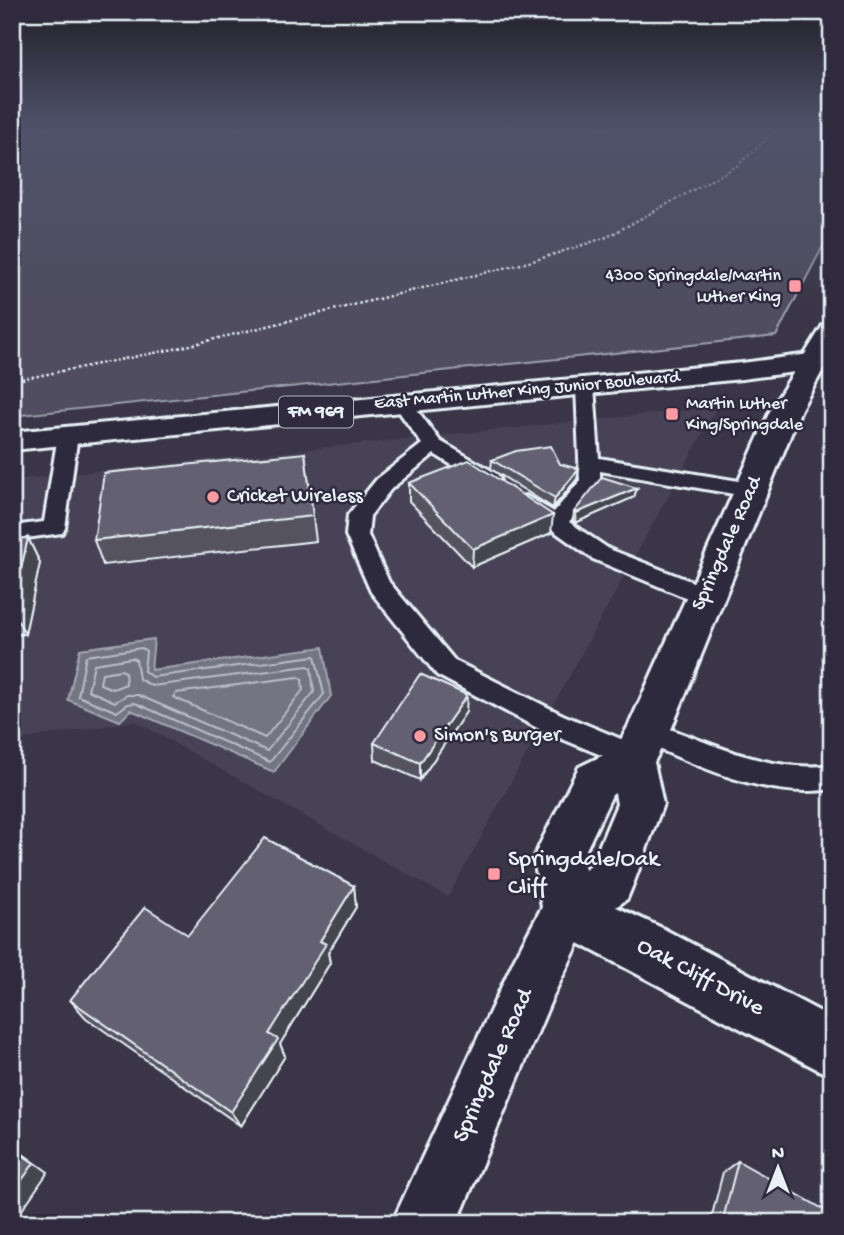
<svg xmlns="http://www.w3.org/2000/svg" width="844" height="1235" viewBox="0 0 844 1235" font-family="'Gochi Hand',sans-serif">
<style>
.built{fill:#464354}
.green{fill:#504e5f;stroke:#9ca0ac;stroke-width:2}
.water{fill:#737482;stroke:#a2a6b1;stroke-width:2}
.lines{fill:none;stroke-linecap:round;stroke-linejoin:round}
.shore{stroke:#b9bfc9;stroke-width:2}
.lane-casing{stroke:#e8f1f8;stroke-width:6}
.street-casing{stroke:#e8f1f8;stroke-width:6}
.secondary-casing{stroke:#e8f1f8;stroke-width:6}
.primary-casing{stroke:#e8f1f8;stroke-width:6}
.path{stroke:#e8f1f8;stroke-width:2.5;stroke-dasharray:2.5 2.5;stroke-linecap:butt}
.lane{fill:#2f2a3d;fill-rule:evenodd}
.street{fill:#2f2a3d;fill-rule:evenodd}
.secondary{fill:#2f2a3d;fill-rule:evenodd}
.primary{fill:#2f2a3d;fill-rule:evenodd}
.wall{fill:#555361;stroke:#e8f1f8;stroke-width:2}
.shaded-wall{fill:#45444f;stroke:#e8f1f8;stroke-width:2}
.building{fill:#636171;stroke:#e8f1f8;stroke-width:2}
.poi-dot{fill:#ff9aa2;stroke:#2f2a3d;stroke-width:2.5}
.labels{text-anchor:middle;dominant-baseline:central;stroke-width:5;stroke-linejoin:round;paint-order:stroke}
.far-poi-label{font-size:18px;fill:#e8f1f8;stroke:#2f2a3d;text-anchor:end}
.far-street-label{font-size:18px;fill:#e8f1f8;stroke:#2f2a3d}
.shield{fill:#2f2a3d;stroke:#b0b5c0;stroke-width:2}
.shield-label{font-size:19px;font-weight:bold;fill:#e8f1f8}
.poi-label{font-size:21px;fill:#e8f1f8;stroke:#2f2a3d;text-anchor:start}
.street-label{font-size:21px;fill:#e8f1f8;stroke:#2f2a3d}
.near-poi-label{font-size:24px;fill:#e8f1f8;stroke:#2f2a3d;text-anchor:start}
.near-street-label{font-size:24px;fill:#e8f1f8;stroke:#2f2a3d}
</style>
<rect width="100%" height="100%" fill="#3a3648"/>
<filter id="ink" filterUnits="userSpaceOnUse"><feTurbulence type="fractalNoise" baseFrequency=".0143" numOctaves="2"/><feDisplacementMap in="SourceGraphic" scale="14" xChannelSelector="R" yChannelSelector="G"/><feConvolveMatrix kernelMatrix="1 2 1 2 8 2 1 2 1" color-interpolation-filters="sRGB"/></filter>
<g filter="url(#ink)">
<!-- built -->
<path class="built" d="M717,407l-269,490 -313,-176 -123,20v-261z"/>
<!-- green -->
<path class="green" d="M12,128h820v101l-56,107 -764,80z"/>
<!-- water -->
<path class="water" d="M154,639l-3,31 172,-23 8,49 -57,76 -143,-62 -11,11 -52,-21 12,-51z"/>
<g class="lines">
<!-- shore -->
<g class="shore">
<path d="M142,648l4,3 -2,20 8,6 163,-21 9,38 -54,68 -135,-59 -7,1 -11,8 -39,-16 8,-40z"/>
<path d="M132,658l4,2 3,19 13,7 156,-20 3,2 3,24 -47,59 -129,-56h-11l-12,7 -27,-12 6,-26z"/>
<path d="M121,670l4,2 1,12 -13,5 -13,-5 2,-11z"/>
<path d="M298,677l4,2 1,11 -38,48 -92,-41 3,-4z"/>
</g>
<defs>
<g id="lane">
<path d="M585,381l9,5 5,72 152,25 7,2 4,5 -4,5 -7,2 -151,-26v11l-31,40 40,27 104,41 4,6 -4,6 -8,3 -8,-3 -104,-43 -78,-56 3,-5 8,-2 28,16 26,-31 -4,-95z"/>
<path d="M402,397l7,2 31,42 57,33 3,5 -3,5h-14l-49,-30 -43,35 -21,27 -2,19 21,47 66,79 108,54 82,34 4,8 -4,8 -10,4 -92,-38 -106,-56 -66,-83 -25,-57 2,-20 29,-36 45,-35 -29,-41z"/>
<path d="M68,429l10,6 -13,93 -3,5 -50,7v-14l32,-4 14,-87z"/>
<path d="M648,721c60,20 119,53 184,44v24c-67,11 -134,-24 -194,-49l-4,-8 4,-8z"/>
</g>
<path id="street" d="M568,885l92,42 172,91v59l-282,-149 -8,-18 8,-18z"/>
<path id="secondary" d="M832,323v31l-31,55 -131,323 -16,30 9,42 -29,78 -7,17 -41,29 -34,70 -95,225h-65l122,-263 28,-53 -8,-49 7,-16 38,-75 37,-18 13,-24 142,-316 52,-84zM615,793l2,11 -26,62 -6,4 -3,-12 30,-63z"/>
<path id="primary" d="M832,351v16l-90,12 -730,71v-18l730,-69z"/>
</defs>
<!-- lane casing -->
<use href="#lane" class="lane-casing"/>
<!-- street casing -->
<use href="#street" class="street-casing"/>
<!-- secondary casing -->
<use href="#secondary" class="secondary-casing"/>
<!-- primary casing -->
<use href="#primary" class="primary-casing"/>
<!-- path -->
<path class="path" d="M12,381l162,-32 359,-88 74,-24 130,-71 42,-38"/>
<!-- lane -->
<use href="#lane" class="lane"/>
<!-- street -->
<use href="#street" class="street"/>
<!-- secondary -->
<use href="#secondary" class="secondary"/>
<!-- primary -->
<use href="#primary" class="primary"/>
</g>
<!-- wall -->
<g class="wall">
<path d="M305,453l11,88 -213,24 -9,-25z"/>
<path d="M492,460l68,4 17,15 -24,29 -62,-39z"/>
<path d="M409,483l142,50 -79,34 -63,-66z"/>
<path d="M637,488l-3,9 -59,26 -2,-2 1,-9z"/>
<path d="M28,538l12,25 -15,71 -13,1v-96z"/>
<path d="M466,712l-46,68 -45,-20 -1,-17z"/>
<path d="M354,886l2,21 -28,46 2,10 -50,81 5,12 -44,70 -155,-108 -16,-18z"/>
<path d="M738,1161l94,62h-122l13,-51z"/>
</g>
<!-- shaded-wall -->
<g class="shaded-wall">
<path d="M579,469l-2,10 -24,29 2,-10z"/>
<path d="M637,488l-3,9 -59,26 1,-10z"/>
<path d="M553,515l-2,18 -79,34 1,-18z"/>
<path d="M28,538l12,25 -15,71 -13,-24v-3z"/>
<path d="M467,695l-1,17 -46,68v-17z"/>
<path d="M354,886l2,21 -28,46 2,10 -50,81 5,12 -44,70 -10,-14 38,-78 51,-93z"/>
<path d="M12,1146l36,26 -35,51h-1z"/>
</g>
<!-- building -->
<g class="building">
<path d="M551,446l9,18 19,5 -24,29 -63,-38 24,-9z"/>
<path d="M305,453l8,63 -219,24 10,-67z"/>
<path d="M469,460l84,55 -80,34 -64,-66z"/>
<path d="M602,477l35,11 -61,25 -2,-1z"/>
<path d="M28,538l-16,69v-68z"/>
<path d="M420,674l47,21 -47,68 -46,-20z"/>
<path d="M265,838l89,48 -34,55 6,3 -57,90 9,5 -47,73 -161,-112 75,-93 43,28z"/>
<path d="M12,1148l22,15 -22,31z"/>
<path d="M738,1161l94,53v9h-110z"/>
</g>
</g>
<!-- sky -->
<linearGradient id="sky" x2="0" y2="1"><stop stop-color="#201e28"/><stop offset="0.43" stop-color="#4f526a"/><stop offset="1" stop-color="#4f526a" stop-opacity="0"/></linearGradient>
<rect width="844" height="301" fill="url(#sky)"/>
<!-- markers -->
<g class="poi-dot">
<rect x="788" y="279" width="14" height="14" rx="3.5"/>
<rect x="665" y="407" width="14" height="14" rx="3.5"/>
<circle cx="213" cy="497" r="7"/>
<circle cx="420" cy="736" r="7"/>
<rect x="487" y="867" width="14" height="14" rx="3.5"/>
</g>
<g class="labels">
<!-- far-poi labels -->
<g class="far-poi-label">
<text x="781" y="276">4300 Springdale/Martin<tspan x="781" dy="21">Luther King</tspan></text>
<text x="686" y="404" text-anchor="start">Martin Luther<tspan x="686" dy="21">King/Springdale</tspan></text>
</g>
<!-- far-street labels -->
<g class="far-street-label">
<text transform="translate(527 391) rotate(-5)">East Martin Luther King Junior Boulevard</text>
</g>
<!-- shield labels -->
<rect class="shield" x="279" y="396.5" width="74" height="31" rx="5"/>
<g class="shield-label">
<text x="316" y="412">FM 969</text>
</g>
<!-- poi labels -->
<g class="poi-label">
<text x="227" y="497">Cricket Wireless</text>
<text x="434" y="736">Simon's Burger</text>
</g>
<!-- street labels -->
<g class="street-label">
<text transform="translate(728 544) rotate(-66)">Springdale Road</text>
</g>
<!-- near-poi labels -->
<g class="near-poi-label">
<text x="508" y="860">Springdale/Oak<tspan x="508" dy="28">Cliff</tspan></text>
</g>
<!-- near-street labels -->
<g class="near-street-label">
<text transform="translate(700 978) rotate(28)">Oak Cliff Drive</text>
<text transform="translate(494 1066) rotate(-66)">Springdale Road</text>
</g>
</g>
<!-- margin -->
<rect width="844" height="1235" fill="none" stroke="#2f2a3d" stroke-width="42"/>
<rect x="21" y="21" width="802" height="1193" fill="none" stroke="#e8f1f8" stroke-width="2.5" filter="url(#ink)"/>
<!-- north arrow -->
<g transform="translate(778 1168)" stroke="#2f2a3d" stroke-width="5" paint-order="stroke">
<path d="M0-5L12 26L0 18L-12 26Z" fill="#e8f1f8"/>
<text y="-10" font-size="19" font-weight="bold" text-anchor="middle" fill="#e8f1f8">N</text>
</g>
</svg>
